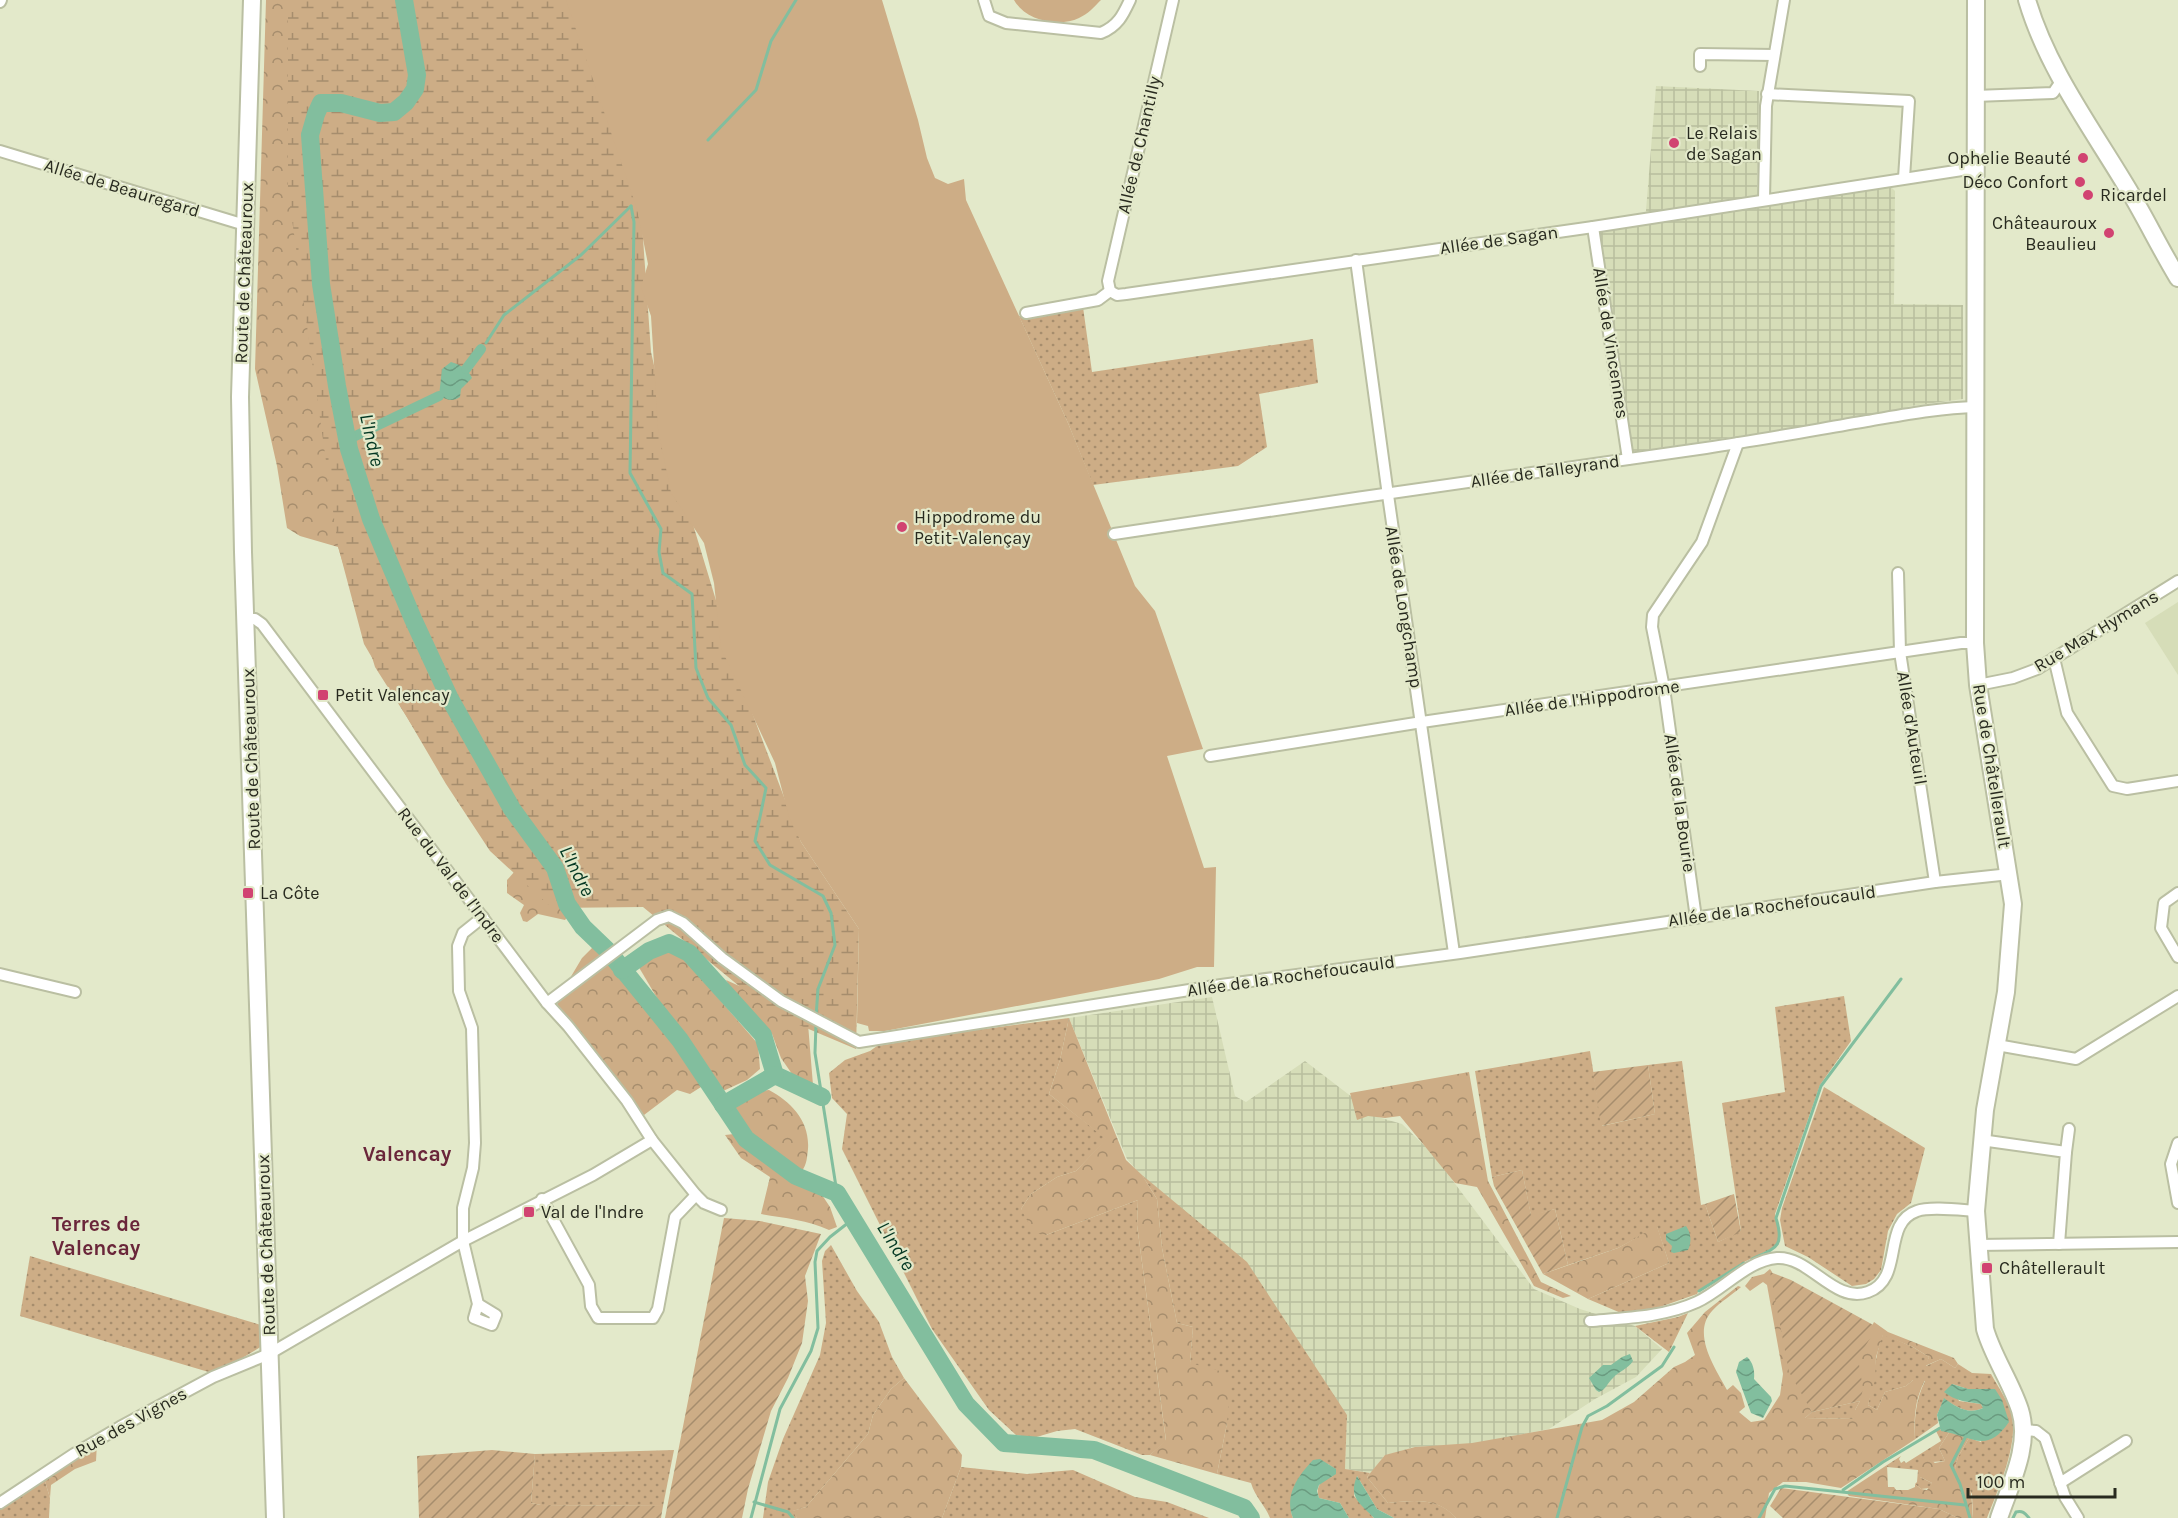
<svg xmlns="http://www.w3.org/2000/svg" width="2178" height="1518" viewBox="0 0 2178 1518" font-family="Karla,sans-serif">
<style>
.built{fill:#d6ddb8}
.industrial{fill:url(#industrial-grid)}
.grass{fill:url(#grass-dots)}
.forest{fill:url(#forest-crowns)}
.wetland{fill:url(#wetland-marsh)}
.garden{fill:url(#garden-furrows)}
.pitch{fill:#cdad86}
.water{fill:url(#water-waves)}
.lines{fill:none;stroke-linecap:round;stroke-linejoin:round}
.stream{stroke:#82be9e;stroke-width:3}
.canal{stroke:#82be9e;stroke-width:10}
.river{stroke:#82be9e;stroke-width:18}
.street-casing{stroke:#babfa2;stroke-width:14}
.secondary-casing{stroke:#babfa2;stroke-width:20}
.street{stroke:#fff;stroke-width:10}
.secondary{stroke:#fff;stroke-width:16}
.poi-dot{fill:#d14371;stroke:#e3e9ca;stroke-width:2}
.labels{text-anchor:middle;dominant-baseline:central;stroke-width:4.5;stroke-linejoin:round;paint-order:stroke}
.poi-label{font-size:18px;fill:#282a1f;stroke:#e3e9ca;text-anchor:start}
.street-label{font-size:18px;fill:#282a1f;stroke:#e3e9ca}
.water-label{font-size:20px;font-style:italic;fill:#043823;stroke:#e3e9ca}
.quarter-label{font-size:21px;font-weight:bold;fill:#6a263a;stroke:#e3e9ca}
</style>
<defs>
<pattern id="industrial-grid" width="8" height="8" patternUnits="userSpaceOnUse" patternTransform="scale(1.5)"><rect width="8" height="8" fill="#d6ddb8"/><path d="M0 4h8M4 0v8" fill="none" stroke="#b8be9e"/></pattern>
<pattern id="grass-dots" width="8" height="8" patternUnits="userSpaceOnUse" patternTransform="scale(1.5)"><rect width="8" height="8" fill="#cdad86"/><path d="M2 2h.1M6 6h.1" fill="none" stroke="#a68d6d" stroke-width="1.8" stroke-linecap="round"/></pattern>
<pattern id="forest-crowns" width="20" height="18" patternUnits="userSpaceOnUse" patternTransform="scale(1.5)"><rect width="20" height="18" fill="#cdad86"/><path d="M2 6a3 3 0 1 1 6 0M12 15a3 3 0 1 1 6 0" fill="none" stroke="#a68d6d"/></pattern>
<pattern id="wetland-marsh" width="20" height="14" patternUnits="userSpaceOnUse" patternTransform="scale(1.5)"><rect width="20" height="14" fill="#cdad86"/><path d="M1 5h8M5 5V1M11 12h8M15 12V8" fill="none" stroke="#a68d6d"/></pattern>
<pattern id="garden-furrows" width="10" height="10" patternUnits="userSpaceOnUse" patternTransform="scale(1.5)"><rect width="10" height="10" fill="#cdad86"/><path d="M-1 1l2-2M0 10L10 0M9 11l2-2" fill="none" stroke="#a68d6d"/></pattern>
<pattern id="water-waves" width="16" height="10" patternUnits="userSpaceOnUse" patternTransform="scale(1.5)"><rect width="16" height="10" fill="#82be9e"/><path d="M0 5q4-4 8 0t8 0" fill="none" stroke="#6a9b80"/></pattern>
</defs>
<rect width="100%" height="100%" fill="#e3e9ca"/>
<!-- built -->
<path class="built" d="M2178,602v73l-33,-52z"/>
<!-- industrial -->
<g class="industrial">
<path d="M1656,86l103,5 -2,115 134,-19 4,4 -1,113 69,1v94l-52,7 -29,9 -250,37 -33,-222 46,-7z"/>
<path d="M1212,997l23,99 11,6 59,-41 73,56 24,7 30,29 102,136 46,20 55,17 27,23 -26,28 -41,22 -46,30 -75,15 -60,3 -30,9 -13,17 -26,-4 2,-54 -220,-256 -58,-141z"/>
</g>
<!-- grass -->
<g class="grass">
<path d="M1083,307l9,65 221,-33 5,44 -59,11 8,53 -29,19 -145,19 -25,-62 -49,-107z"/>
<path d="M1844,996l7,45 -31,44 -45,129 4,20v7l-4,6 -31,15 -45,28 -2,4 -43,15 -33,4 -33,-14 81,-36 -12,-36 -39,21 -50,17 -13,-56 -24,7 -9,-46 -30,7 -17,-106 115,-20 12,75 53,-12 -7,-49 34,-4 19,144 4,-1 13,38 23,-11 -19,-128 63,-11 -10,-85z"/>
<path d="M1069,1018l-9,42 -11,34 58,45 -31,32 -19,6 -26,17 -10,15 25,26 92,-35 -1,25 29,216 -16,14h-8l-67,-26 -18,2 -24,7 -17,-3 -27,-25 -57,-81 -90,-180 5,-35 -15,-16 -3,-25 16,-13 25,-9 7,-5 84,-14z"/>
<path d="M1824,1087l101,61 -14,55 -14,11 -9,17 -7,39 -7,9 -8,5 -14,2 -44,-29 -23,-11 -5,-26 2,-12z"/>
<path d="M1142,1175l105,87 100,153 -2,54 25,4 -3,4 21,26c25,-3 51,-6 68,15h-62l-17,-9 -20,-33 -3,20 20,22h-25l-9,-15 -21,-5c-4,-11 2,-19 13,-21l3,-8 -7,-5 -37,48 2,6h-23c-5,-13 -15,-21 -19,-35l-34,-9 10,-51 -37,-60 3,-36 -16,-4 -15,-75 -5,-49z"/>
<path d="M831,1245l26,46 22,31 13,35 12,21 -13,11 -18,26 -5,19 -62,73 -13,4 4,7h-34l5,-36 15,-43 37,-84 6,-32 -4,-62 3,-10z"/>
<path d="M30,1256l231,69 1,21 -18,11 -4,6 -28,10 -192,-57z"/>
<path d="M1688,1313l-19,39 -34,-26 43,-9z"/>
<path d="M1883,1334l30,13 16,10 -3,9 15,-7 14,9 3,-4 14,9 19,1c7,13 18,28 21,42 6,30 -14,74 -25,102h-14l-1,-24 -17,-26 3,-11 11,-19 12,4 14,-53h-27l-16,-5 7,17 22,3 2,4c-15,7 -26,-1 -39,-9l-7,16 1,8 -24,17c1,-22 1,-39 11,-59l-12,-1 -7,6 -21,6 -8,18 -9,-5c6,-24 6,-48 15,-71z"/>
<path d="M1860,1401l-5,9v9l-50,-1 7,-6z"/>
<path d="M1940,1429l2,2h8l-11,17 6,13 -13,1 -12,9v6l12,6 -2,5 -9,1 -6,-5 2,-2 1,-12 -31,-3v-2l14,-9 -2,3 2,4 3,-2 2,2 35,-22 -5,-10z"/>
<path d="M674,1450l-11,56 -122,-1 -10,-2 4,-49z"/>
<path d="M961,1467l66,7 46,-4 62,27 32,5 42,16h-267z"/>
<path d="M44,1478l6,20 -1,20h-49v-12z"/>
</g>
<!-- forest -->
<g class="forest">
<path d="M266,0h121l168,890 15,24 -5,6 -27,-6 -11,8 -4,-1 -3,-8 4,-8 -17,-12v-13l8,-9 -84,-116 -56,-88 -37,-120 -38,-11 -13,-8 -10,-62 -22,-97z"/>
<path d="M600,946l39,48 61,86 1,7 -11,7 -13,-4 -33,25 -86,-106 -1,-9 25,-42 10,-10z"/>
<path d="M670,950l12,6 76,88 2,25 -13,11 -24,11 -66,-93 -20,-34z"/>
<path d="M726,980l29,13 53,31 5,61 -21,-11 -11,-16 -9,-24 -37,-38z"/>
<path d="M1069,1018l57,142 16,15 15,24 5,49 15,75 16,4 -3,36 41,11 -4,49 -10,51 -67,-19 16,-15 -29,-215 1,-25 -92,35 -12,-2 -13,-24 10,-15 26,-17 19,-6 30,-32 -57,-45 11,-34z"/>
<path d="M1469,1072l19,109 53,101 30,14 -8,2 -29,-12 -57,-99 -22,-4 -55,-67 -15,2 -17,-2 -11,4 -7,-27z"/>
<path d="M769,1090c22,12 41,31 39,59 -1,8 -1,15 -6,22l-27,-13 -26,-28 -17,-24 19,-14z"/>
<path d="M734,1134l37,32 51,29 8,12 7,20 -8,3c-21,-10 -45,-12 -68,-16l9,-37 -29,-19 -16,-23z"/>
<path d="M1657,1226l12,37 -81,36 -45,-25 75,-26z"/>
<path d="M1770,1269l2,3 19,95 21,45 -7,6 50,1v-9l5,-9 -9,-34 23,-45 14,10 66,26 4,6 -3,4 -14,-9 -16,7 4,-9 -16,-10 -30,-12 -7,22 -1,23 -7,25 9,5 8,-18 21,-6 7,-6h12c-11,22 -10,36 -11,60l-73,48 -35,-6h-23l-14,11 -4,25h-309c-18,-21 -43,-18 -68,-15l-21,-26 18,-22 30,-8 57,-4 130,-23 32,-18 40,-35 11,-5 10,-7 -8,-22 18,-21 33,-26 3,1c-9,8 -21,15 -29,24 -21,23 4,58 15,79l6,-5 8,8 4,14 -6,5 12,10 13,-2 16,-25 3,-21 -16,-89 -4,-3 -13,9 -5,-5 7,-9 12,-3z"/>
<path d="M904,1378l58,77 -1,12 -19,51h-145l-5,-7 14,-4 62,-73 5,-19 18,-26z"/>
<path d="M1950,1431l19,7 -11,19 -3,11c19,12 16,30 18,50h-15l-19,-9 -90,-13 -3,-4 41,-27 1,22h6l2,3h12l7,-3v-3l6,5 6,1 5,-7 -12,-6 -2,-13 8,-7 9,6 10,-2 -6,-13z"/>
<path d="M97,1443l-1,18 -21,8 -24,16 -1,13 -6,-20z"/>
</g>
<!-- wetland -->
<path class="wetland" d="M288,0h286l67,210 10,142 30,133 61,201 59,156 58,87 -3,120 -83,-35 -130,-107 -91,1 -62,-57 -44,-67 -82,-140 -26,-98 -50,-355z"/>
<!-- garden -->
<g class="garden">
<path d="M1648,1065l7,49 -54,12 -8,-54z"/>
<path d="M1522,1170l9,45 24,-6 13,56 -25,9 -49,-88 -2,-9z"/>
<path d="M1734,1194l7,38 -23,10 -13,-38z"/>
<path d="M724,1218l36,3 61,13 -16,42 3,25 -6,42 -14,35 -17,33 -23,78 -6,29h-77z"/>
<path d="M1770,1272l21,8 86,47 -19,31 5,31 -3,12 -48,11 -23,-40z"/>
<path d="M492,1450l43,4 -4,49 10,2 122,1 -2,12h-242l-2,-62z"/>
<path d="M1781,1488l158,21 19,9h-175l-13,-12z"/>
</g>
<!-- pitch -->
<g class="pitch">
<path d="M566,0h316l36,120 9,38 8,20 13,6 16,-5 2,21 102,223 67,163 20,25 48,138 -36,7 37,112 12,-1 -2,100h-17l-38,12 -274,52h-16l-1,-5 -11,-3 2,-94 -58,-87 -12,-25 -14,-54 -54,-115 -7,-65 -10,-40 -33,-50 -13,-64 -7,-113 -10,-29 7,-23 -11,-55z"/>
<path d="M1014,0h87c-7,7 -13,14 -22,18 -21,10 -54,2 -65,-18z"/>
</g>
<!-- water -->
<g class="water">
<path d="M451,362c10,3 17,7 21,16l-11,11 -1,8c-7,5 -13,3 -21,-1l3,-27z"/>
<path d="M1686,1226c5,7 6,16 2,24l-14,3 -3,-1 1,-6 -6,-6v-6z"/>
<path d="M1630,1354l3,7c-5,8 -14,10 -20,17 -6,5 -6,11 -14,14l-3,-2 -7,-12 14,-13h8l11,-8z"/>
<path d="M1747,1357c6,5 8,14 7,22l17,18 1,4 -9,17 -12,-5 -15,-41 3,-10z"/>
<path d="M1952,1384l16,5h27l7,11 7,22c-23,33 -36,14 -68,9l-4,-16 7,-17c12,9 24,17 39,10l-2,-4c-13,-2 -26,-3 -37,-12z"/>
<path d="M1320,1459l16,10v5l-17,11 -2,6 2,7 21,5 9,15h-56c-9,-23 5,-42 20,-58z"/>
<path d="M1357,1476l20,33 17,9h-20c-14,-15 -26,-20 -17,-42z"/>
</g>
<g class="lines">
<!-- stream -->
<g class="stream">
<path d="M708,140l48,-50 15,-49 25,-41"/>
<path d="M631,206l3,16 -4,251 31,56 -2,23 4,21 29,21 4,74 12,30 23,27 14,40 21,23 -11,53 15,24 53,31 8,17 4,32 -17,44 -2,28"/>
<path d="M486,343l18,-28 77,-60 50,-49"/>
<path d="M816,1024l-1,29 22,140"/>
<path d="M1752,1259c24,-11 33,-12 24,-41l45,-132 80,-107"/>
<path d="M1699,1291l45,-28"/>
<path d="M1966,1436l-15,29 9,19 10,34"/>
<path d="M1843,1490l40,-28 57,-34"/>
<path d="M754,1502l34,10 5,6"/>
<path d="M751,1518l29,-109 31,-58 7,-23 -3,-66 2,-11 13,-14 23,-18"/>
<path d="M1557,1518l25,-91 6,-11 19,-10 55,-40 12,-19"/>
<path d="M1759,1518l16,-29 10,-3 180,19"/>
<path d="M2013,1518l3,-6c6,-2 9,1 13,6"/>
</g>
<!-- canal -->
<g class="canal">
<path d="M466,369l15,-20"/>
<path d="M347,440l92,-44"/>
</g>
<!-- river -->
<g class="river">
<path d="M404,0l13,75 -2,14 -9,13 -12,10 -14,1 -39,-10h-20l-5,11 -6,21 11,149 16,102 12,63 22,70 42,100 37,80 62,110 43,59 12,36 16,23 25,24 72,89 66,99 50,37 41,17 129,211 38,39 90,7 150,58 7,10"/>
<path d="M622,970l27,-19 20,-8 20,10 74,82 12,40 47,22"/>
<path d="M723,1105l52,-30"/>
</g>
<defs>
<g id="street">
<path d="M984,0l5,16 17,7 95,10c17,-7 22,-18 29,-33"/>
<path d="M0,2l1,-2"/>
<path d="M1700,66v-12l74,1"/>
<path d="M1767,94l142,7 -5,77"/>
<path d="M1975,96l78,-3 9,-13"/>
<path d="M0,151l245,74"/>
<path d="M1764,199l2,-93 18,-106"/>
<path d="M1593,227l35,232"/>
<path d="M1356,260l31,228 67,465"/>
<path d="M1110,291l-2,-10 65,-281"/>
<path d="M1026,313l72,-13 12,-9 7,4 9,-1 467,-67 382,-59"/>
<path d="M1114,534c197,-30 395,-58 592,-86 54,-8 108,-18 161,-27 36,-6 72,-13 108,-14"/>
<path d="M1898,573l2,79 35,230"/>
<path d="M246,619h9l7,5 285,379 21,23 59,75 25,39 44,55 8,8 17,7"/>
<path d="M2054,658l13,55 46,73 14,3 51,-8"/>
<path d="M1978,685l35,-7 24,-9 141,-88"/>
<path d="M1210,756l212,-34 539,-79h14"/>
<path d="M2178,893l-14,10 -3,25 17,29"/>
<path d="M1696,918l-32,-230 -12,-61 1,-12 49,-73 36,-99"/>
<path d="M0,974l75,18"/>
<path d="M547,1003l110,-83 12,-4 14,7 39,35 59,43 78,41 362,-57 239,-32 475,-71 75,-8"/>
<path d="M1997,1045l79,14 102,-63"/>
<path d="M1981,1140l85,12 -7,92"/>
<path d="M2178,1143l-7,21 7,39"/>
<path d="M2066,1152l3,-23"/>
<path d="M542,1199l47,86 2,21 7,12h55l5,-9 17,-92 21,-22"/>
<path d="M1977,1245l201,-3"/>
<path d="M478,1304l18,11 -4,10 -18,-7 4,-14 -15,-63v-33l10,-40 2,-25 -3,-115 -13,-37 -1,-45 5,-13 20,-16"/>
<path d="M1590,1321c36,-3 74,-4 107,-19 26,-12 51,-42 80,-44 33,-2 57,46 91,34 37,-13 13,-69 49,-81 13,-5 44,-1 59,0"/>
<path d="M2023,1430l13,1 9,7 20,59 13,21"/>
<path d="M2060,1483l66,-42"/>
<path d="M0,1503l74,-49 46,-27 93,-50 56,-23 194,-113 130,-66 59,-35"/>
</g>
<g id="secondary">
<path d="M252,0l-12,397 3,155 32,966"/>
<path d="M1976,0l-1,643 3,42 35,219 -7,88 -21,118 -9,101 9,118c8,28 26,53 35,81 11,35 -10,75 -21,108"/>
<path d="M2027,0c21,71 67,131 104,194 16,27 30,56 47,84"/>
</g>
</defs>
<!-- street casing -->
<use href="#street" class="street-casing"/>
<!-- secondary casing -->
<use href="#secondary" class="secondary-casing"/>
<!-- street -->
<use href="#street" class="street"/>
<!-- secondary -->
<use href="#secondary" class="secondary"/>
</g>
<!-- markers -->
<g class="poi-dot">
<circle cx="1674" cy="143" r="6"/>
<circle cx="2083" cy="158" r="6"/>
<circle cx="2080" cy="182" r="6"/>
<circle cx="2088" cy="195" r="6"/>
<circle cx="2109" cy="233" r="6"/>
<circle cx="902" cy="527" r="6"/>
<rect x="317" y="689" width="12" height="12" rx="3"/>
<rect x="242" y="887" width="12" height="12" rx="3"/>
<rect x="523" y="1206" width="12" height="12" rx="3"/>
<rect x="1981" y="1262" width="12" height="12" rx="3"/>
</g>
<g class="labels">
<!-- poi labels -->
<g class="poi-label">
<text x="1686" y="133">Le Relais<tspan x="1686" dy="21">de Sagan</tspan></text>
<text x="2071" y="158" text-anchor="end">Ophelie Beauté</text>
<text x="2068" y="182" text-anchor="end">Déco Confort</text>
<text x="2100" y="195">Ricardel</text>
<text x="2097" y="223" text-anchor="end">Châteauroux<tspan x="2097" dy="21">Beaulieu</tspan></text>
<text x="914" y="517">Hippodrome du<tspan x="914" dy="21">Petit-Valençay</tspan></text>
<text x="335" y="695">Petit Valencay</text>
<text x="260" y="893">La Côte</text>
<text x="541" y="1212">Val de l'Indre</text>
<text x="1999" y="1268">Châtellerault</text>
</g>
<!-- street labels -->
<g class="street-label">
<text transform="translate(1139 145) rotate(-77)">Allée de Chantilly</text>
<text transform="translate(122 188) rotate(17)">Allée de Beauregard</text>
<text transform="translate(1499 240) rotate(-8)">Allée de Sagan</text>
<text transform="translate(244 273) rotate(-88)">Route de Châteauroux</text>
<text transform="translate(1611 343) rotate(81)">Allée de Vincennes</text>
<text transform="translate(1545 471) rotate(-8)">Allée de Talleyrand</text>
<text transform="translate(1404 607) rotate(81)">Allée de Longchamp</text>
<text transform="translate(2096 631) rotate(-31)">Rue Max Hymans</text>
<text transform="translate(1592 698) rotate(-8)">Allée de l'Hippodrome</text>
<text transform="translate(1912 728) rotate(81)">Allée d'Auteuil</text>
<text transform="translate(251 759) rotate(-92)">Route de Châteauroux</text>
<text transform="translate(1992 766) rotate(81)">Rue de Châtellerault</text>
<text transform="translate(1680 803) rotate(82)">Allée de la Bourie</text>
<text transform="translate(451 875) rotate(53)">Rue du Val de l'Indre</text>
<text transform="translate(1772 906) rotate(-8)">Allée de la Rochefoucauld</text>
<text transform="translate(1291 976) rotate(-8)">Allée de la Rochefoucauld</text>
<text transform="translate(266 1245) rotate(-92)">Route de Châteauroux</text>
<text transform="translate(131 1422) rotate(-29)">Rue des Vignes</text>
</g>
<!-- water labels -->
<g class="water-label">
<text transform="translate(372 440) rotate(77)">L'Indre</text>
<text transform="translate(577 871) rotate(63)">L'Indre</text>
<text transform="translate(896 1246) rotate(58)">L'Indre</text>
</g>
<!-- quarter labels -->
<g class="quarter-label">
<text x="407" y="1154">Valencay</text>
<text x="96" y="1224">Terres de<tspan x="96" dy="24">Valencay</tspan></text>
</g>
</g>
<!-- scale -->
<path d="M1968 1488v9h147v-9" fill="none" stroke="#282a1f" stroke-width="3"/>
<text x="1977" y="1488" font-size="18" fill="#282a1f" stroke="#e3e9ca" stroke-width="4.5" paint-order="stroke">100 m</text>
</svg>
